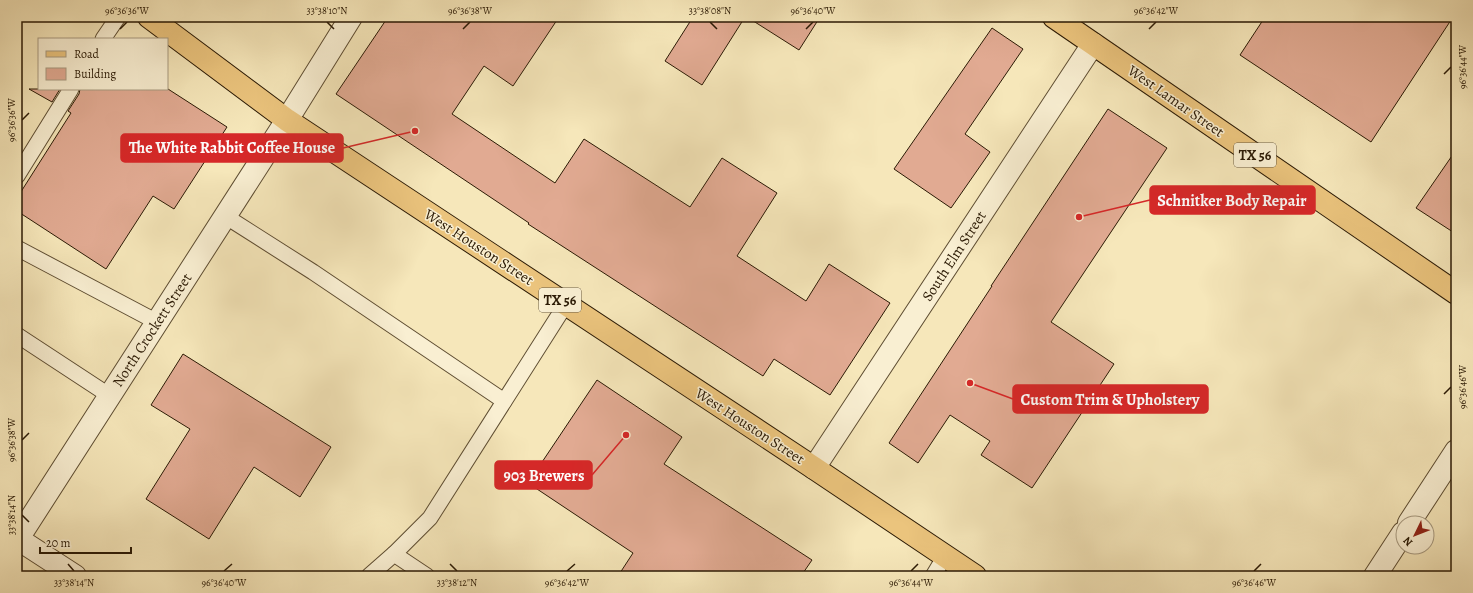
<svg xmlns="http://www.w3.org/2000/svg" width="1473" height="593" viewBox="0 0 1473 593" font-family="Alegreya,serif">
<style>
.building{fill:#e1aa92;stroke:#2b1a05}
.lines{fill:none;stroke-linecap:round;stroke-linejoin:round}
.service-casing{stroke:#5e4d32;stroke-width:17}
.minor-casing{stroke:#5e4d32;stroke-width:24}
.primary-casing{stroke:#2b1a05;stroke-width:24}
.service{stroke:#f9efd2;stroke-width:15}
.minor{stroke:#f9efd2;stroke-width:22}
.primary{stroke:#ebc47d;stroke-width:22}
.ticks{fill:none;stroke:#2b1a05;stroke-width:1.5}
.labels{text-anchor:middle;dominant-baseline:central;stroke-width:3;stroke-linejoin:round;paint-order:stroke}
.shield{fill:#f9efd2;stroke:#695a42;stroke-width:1}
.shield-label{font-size:14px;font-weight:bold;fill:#2b1a05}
.street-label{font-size:15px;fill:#2b1a05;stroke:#f9efd2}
.leader{fill:none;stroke:#d62828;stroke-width:1.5}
.callout-dot{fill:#d62828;stroke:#f9efd2;stroke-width:1.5}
.callout{fill:#d62828;stroke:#d62828;stroke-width:1.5}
.callout-label{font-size:16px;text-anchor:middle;font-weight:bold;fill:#fff}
.neatline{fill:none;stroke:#2b1a05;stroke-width:1.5}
.ticks-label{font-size:10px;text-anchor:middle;fill:#2b1a05}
</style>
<rect width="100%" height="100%" fill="#f6e7ba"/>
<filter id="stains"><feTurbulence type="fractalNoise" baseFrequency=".005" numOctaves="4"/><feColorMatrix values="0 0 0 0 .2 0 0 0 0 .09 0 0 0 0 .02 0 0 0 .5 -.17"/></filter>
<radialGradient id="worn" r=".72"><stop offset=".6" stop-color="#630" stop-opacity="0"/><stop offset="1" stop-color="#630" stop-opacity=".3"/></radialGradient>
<!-- building -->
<g class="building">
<path d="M388,17h171l-46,69 -29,-20 -32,48 103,69 29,-44 106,68 32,-49 55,35 -40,63 69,45 23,-37 61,39 -60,92 -56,-36 -11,17 -235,-152 1,-1 -193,-129z"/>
<path d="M693,17h52l-43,68 -37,-24z"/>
<path d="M747,17h73l-21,33z"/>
<path d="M1265,17h188l-82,125 -131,-87z"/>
<path d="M992,28l31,21 -58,85 25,18 -39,56 -57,-39z"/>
<path d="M29,89h31l-8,13z"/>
<path d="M80,89h88l59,38 -53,82 -21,-13 -47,73 -89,-58v-13l54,-85 -3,-2 11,-17z"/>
<path d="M1108,109l59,39 -116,174 63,42 -82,124 -51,-33 9,-14 -40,-26 -32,48 -29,-20 103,-157h-1z"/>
<path d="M1456,150v84l-40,-26z"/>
<path d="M183,354l148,93 -31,50 -46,-30 -45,72 -63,-40 44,-70 -39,-24z"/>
<path d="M597,380l85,57 -18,27 148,96 -11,16h-183l15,-23 -105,-70z"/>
</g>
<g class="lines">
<defs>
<g id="service">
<path d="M103,39l15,-22"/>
<path d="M17,176l54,-87"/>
<path d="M225,216l88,56 191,129"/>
<path d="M17,248l140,74"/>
<path d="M17,335l93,61"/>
<path d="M394,554l36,-36 136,-214"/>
<path d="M369,576l25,-22 33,22"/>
<path d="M933,576l12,-20"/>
</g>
<g id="minor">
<path d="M814,468l279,-424"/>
<path d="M1409,523l47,-72"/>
<path d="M18,539l57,37"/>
<path d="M17,540l270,-420 64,-103"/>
<path d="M1375,576l28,-43"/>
</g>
<g id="primary">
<path d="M149,17l138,103 527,348 161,108"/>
<path d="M1054,17l402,276"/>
</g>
</defs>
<!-- service casing -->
<use href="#service" class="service-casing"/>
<!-- minor casing -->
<use href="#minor" class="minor-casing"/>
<!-- primary casing -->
<use href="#primary" class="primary-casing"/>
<!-- service -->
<use href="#service" class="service"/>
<!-- minor -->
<use href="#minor" class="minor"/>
<!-- primary -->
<use href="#primary" class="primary"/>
</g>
<!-- ticks -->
<path class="ticks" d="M327,22l7,7M710,22l7,7M120,29l7,-7M463,29l7,-7M806,29l7,-7M1149,29l7,-7M1444,74l7,-7M22,120l7,-7M1444,394l7,-7M22,440l7,-7M22,515l7,7M68,564l6,7M450,564l7,7M224,571l8,-7M567,571l8,-7M911,571l7,-7M1254,571l7,-7"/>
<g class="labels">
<!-- shield labels -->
<g class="shield">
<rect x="1234" y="143" width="42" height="24" rx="3"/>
<rect x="539" y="288" width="42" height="24" rx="3"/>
</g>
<g class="shield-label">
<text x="1255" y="155">TX 56</text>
<text x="560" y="300">TX 56</text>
</g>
<!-- street labels -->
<g class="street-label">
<text transform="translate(1176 101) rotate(35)">West Lamar Street</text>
<text transform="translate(479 247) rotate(33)">West Houston Street</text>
<text transform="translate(954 256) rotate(-57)">South Elm Street</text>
<text transform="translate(152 330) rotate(-57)">North Crockett Street</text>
<text transform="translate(750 426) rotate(33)">West Houston Street</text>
</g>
</g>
<!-- callouts -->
<path class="leader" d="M415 131L343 148M1079 217L1150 200M970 383L1013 399M626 435L592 475"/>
<g class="callout-dot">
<circle cx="415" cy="131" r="4"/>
<circle cx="1079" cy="217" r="4"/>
<circle cx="970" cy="383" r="4"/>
<circle cx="626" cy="435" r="4"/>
</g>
<g class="callout">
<rect x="121" y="134" width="222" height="28" rx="4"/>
<rect x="1150" y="186" width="165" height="28" rx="4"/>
<rect x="1013" y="385" width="195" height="28" rx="4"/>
<rect x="495" y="461" width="97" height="28" rx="4"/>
</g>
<g class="callout-label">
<text x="232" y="153">The White Rabbit Coffee House</text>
<text x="1232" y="206">Schnitker Body Repair</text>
<text x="1110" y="405">Custom Trim &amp; Upholstery</text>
<text x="544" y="481">903 Brewers</text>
</g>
<!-- margin -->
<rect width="1473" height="593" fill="none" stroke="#f6e7ba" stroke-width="44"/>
<!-- legend -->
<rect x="38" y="38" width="130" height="52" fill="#f9efd2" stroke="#a79a80"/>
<rect x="46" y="51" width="20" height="6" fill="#ebc47d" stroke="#a79a80"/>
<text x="74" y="58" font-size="12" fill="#2b1a05">Road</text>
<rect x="46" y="68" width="20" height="12" fill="#e1aa92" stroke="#a79a80"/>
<text x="74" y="78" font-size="12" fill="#2b1a05">Building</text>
<!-- north arrow -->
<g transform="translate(1415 535) rotate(227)"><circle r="19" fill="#f9efd2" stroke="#a79a80"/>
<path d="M0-3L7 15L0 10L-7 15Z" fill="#8f2418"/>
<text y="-6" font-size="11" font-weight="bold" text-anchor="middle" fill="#2b1a05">N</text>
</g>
<!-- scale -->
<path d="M40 547v6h91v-6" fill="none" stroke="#2b1a05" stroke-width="2"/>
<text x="46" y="547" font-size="12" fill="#2b1a05" stroke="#f9efd2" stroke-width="3" paint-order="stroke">20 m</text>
<rect x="22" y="22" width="1429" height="549" class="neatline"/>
<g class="ticks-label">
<text x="127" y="14">96°36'36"W</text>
<text x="327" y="14">33°38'10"N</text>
<text x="470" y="14">96°36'38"W</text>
<text x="710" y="14">33°38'08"N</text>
<text x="813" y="14">96°36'40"W</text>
<text x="1156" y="14">96°36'42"W</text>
<text transform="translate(1462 67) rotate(-90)" y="4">96°36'44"W</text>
<text transform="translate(11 120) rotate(-90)" y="4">96°36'36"W</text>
<text transform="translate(1462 387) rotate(-90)" y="4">96°36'46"W</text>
<text transform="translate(11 440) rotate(-90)" y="4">96°36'38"W</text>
<text transform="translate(11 515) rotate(-90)" y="4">33°38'14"N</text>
<text x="74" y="586">33°38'14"N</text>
<text x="224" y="586">96°36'40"W</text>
<text x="457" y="586">33°38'12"N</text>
<text x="567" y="586">96°36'42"W</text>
<text x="911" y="586">96°36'44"W</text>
<text x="1254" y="586">96°36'46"W</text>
</g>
<rect width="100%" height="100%" filter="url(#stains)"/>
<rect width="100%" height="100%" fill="url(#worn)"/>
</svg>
